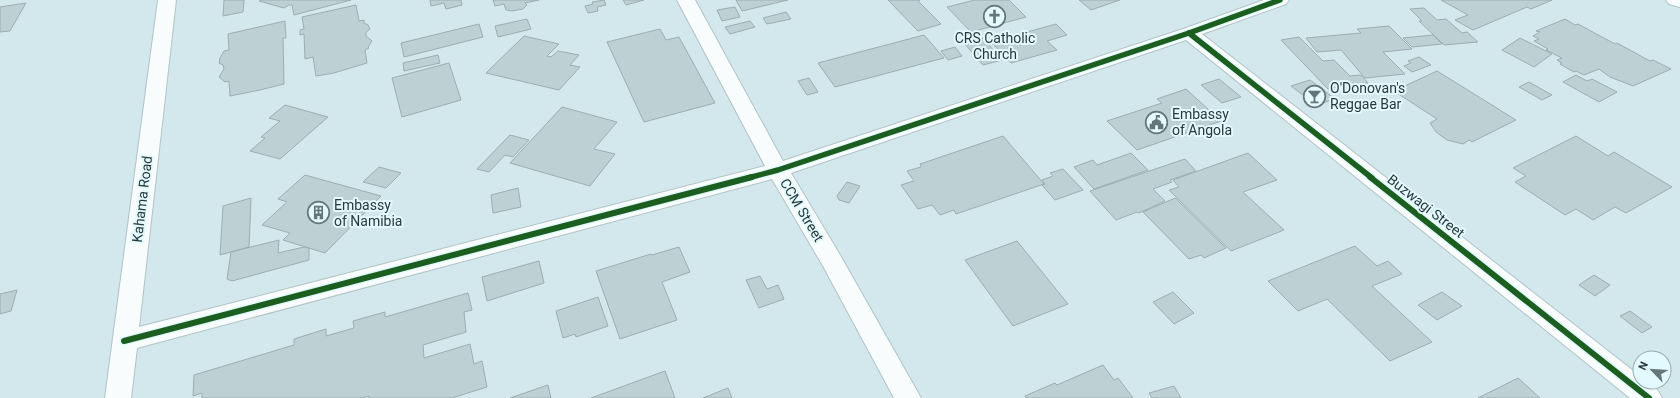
<svg xmlns="http://www.w3.org/2000/svg" width="1680" height="398" viewBox="0 0 1680 398" font-family="Roboto,sans-serif">
<style>
.building{fill:#bdd1d5;stroke:#9dadb0}
.lines{fill:none;stroke-linecap:round;stroke-linejoin:round}
.minor-casing{stroke:#b2c3c6;stroke-width:2}
.minor{fill:#f8fcfc;fill-rule:evenodd}
.cycleway-far1-casing{stroke:#e2f9fd;stroke-width:8}
.cycleway-casing{stroke:#e2f9fd;stroke-width:9}
.cycleway-far1{stroke:#1b5e20;stroke-width:5.5}
.cycleway{stroke:#1b5e20;stroke-width:6}
.labels{text-anchor:middle;dominant-baseline:central;stroke-width:4;stroke-linejoin:round;paint-order:stroke}
.poi-label{font-size:14px;fill:#29383b;stroke:#e2f9fd;text-anchor:start}
.street-label{font-size:14px;fill:#29383b;stroke:#e2f9fd}
</style>
<rect width="100%" height="100%" fill="#d2e8ec"/>
<!-- building -->
<g class="building">
<path d="M224,0h20l-1,12 -20,4z"/>
<path d="M261,0h90l-57,15 -2,-10h-3l-5,3 -25,-7z"/>
<path d="M430,0h31l1,5 -16,4 -2,-6 -13,3z"/>
<path d="M493,0h46l-14,3 2,2 -4,4 -11,2 -6,-1 -2,-6 -9,2z"/>
<path d="M604,0l2,5 -9,2 1,4 -10,2 -3,-7 8,-2 -1,-2z"/>
<path d="M623,0h21l-18,5z"/>
<path d="M736,0h52l-46,11z"/>
<path d="M888,0h32l-2,1 23,23 -23,7z"/>
<path d="M975,0h34l17,17 -55,15 -24,-25z"/>
<path d="M1079,0h41l-29,10z"/>
<path d="M1441,0h111l-21,9 -4,-2 -54,23 -18,-10 13,-5z"/>
<path d="M26,3l-16,28 -10,1v-25z"/>
<path d="M356,5l3,16 5,-1v3l4,2 2,4 -4,3v4l6,5 -4,6 1,1 -4,2 2,13 -33,10 -18,3 -3,-19 -8,2 -1,-25 -4,1v-5l4,-1 -2,-12z"/>
<path d="M735,7l5,10 -18,4 -5,-11z"/>
<path d="M1424,8l13,12 9,-1 16,14 5,-1 11,10 -34,3 -25,-24h3l-12,-12z"/>
<path d="M786,12l5,7 -24,5 -4,-6z"/>
<path d="M527,19l4,10 -33,8 -3,-11z"/>
<path d="M1565,19l10,6 3,-1 37,20 2,-1 33,18 3,-1 18,9 -38,17 -23,-9 -11,-8 -15,6 -8,-4 -2,1 -14,-8 2,-1 -5,-3 5,-2 -16,-8 2,-1 -14,-8 5,-2 -6,-3 7,-4 -4,-1z"/>
<path d="M285,21l1,17h-3l1,46 -24,6 -30,6 -1,-15 -4,1 -6,-5 5,-8 -1,-4 -4,-2 1,-5 4,-7 5,-1 -1,-16z"/>
<path d="M750,21l5,6 -25,7 -5,-7z"/>
<path d="M479,24l4,13 -79,20 -3,-14z"/>
<path d="M1056,24l11,11 -20,6 10,9 -46,13 -20,-21z"/>
<path d="M1389,26l23,23 -29,3 22,22 -40,4 -24,-28 -24,2 -11,-14 55,-5 -4,-4z"/>
<path d="M660,29l6,11 13,-3 36,66 -71,19 -37,-80z"/>
<path d="M924,35l20,23 -109,29 -17,-24z"/>
<path d="M1433,35l9,9 -30,3 -9,-9z"/>
<path d="M524,36l35,8 -12,12 4,1 7,-6 21,4 -9,10 10,2 -21,23 -73,-17z"/>
<path d="M1299,37l24,24 11,-1 16,16 11,-1 7,8 -40,6 -47,-49z"/>
<path d="M983,38l12,14 7,8 -19,5 -19,-22z"/>
<path d="M1520,38l32,16 -18,13 -32,-17z"/>
<path d="M955,47l7,9 -14,4 -7,-9z"/>
<path d="M438,55l2,8 -36,8 -1,-8z"/>
<path d="M1419,57l12,8 -19,7 -8,-6 7,-3 -3,-2z"/>
<path d="M449,63l12,37 -59,17 -10,-39z"/>
<path d="M1437,71l79,49 -44,22 -3,-2 -6,4 -16,-4 -11,-8 -6,-9 7,-4 -43,-28z"/>
<path d="M1576,75l11,6 5,-2 25,13 -18,10 -36,-20z"/>
<path d="M809,78l9,14 -11,3 -9,-14z"/>
<path d="M1219,79l22,18 -19,6 -21,-18z"/>
<path d="M1310,80l25,19 -19,6 -25,-19z"/>
<path d="M1529,82l23,13 -10,5 -23,-13z"/>
<path d="M1186,89l35,32 -84,29 -30,-29 55,-18 -5,-4z"/>
<path d="M285,105l43,12 -48,42 -30,-8 15,-13 -4,-1 19,-16 -11,-3z"/>
<path d="M562,107l55,15 -23,27 21,5 -25,32 -80,-23z"/>
<path d="M510,135l19,5 -16,17 -8,-2 -16,17 -12,-3z"/>
<path d="M1003,136l41,48 -88,30 -2,-4 -14,5 -8,-10 -14,4 -17,-24 13,-4 -7,-10 14,-4 -1,-3z"/>
<path d="M1576,136l32,20 6,-4 58,35 -46,26 -11,-6 -22,13 -17,-11 -11,6 -50,-33 11,-6 -13,-8z"/>
<path d="M1131,153l17,17 -54,19 -20,-22 19,-7 4,5z"/>
<path d="M1248,153l29,27 -34,12 41,38 -53,21 -62,-61 10,-3 -6,-7z"/>
<path d="M1185,159l11,12 -26,9 2,2 -19,7 12,12 -26,12 -2,-1 -21,8 -26,-29z"/>
<path d="M379,167l22,6 -15,15 -23,-6z"/>
<path d="M1063,169l20,21 -28,10 -13,-15 3,-1 -3,-4 11,-4 -3,-3z"/>
<path d="M305,175l76,21 -56,57 -42,-13 7,-7 -28,-8 25,-23 -9,-3z"/>
<path d="M847,182l13,4 -11,17 -10,-3 -2,-4z"/>
<path d="M518,188l3,19 -28,6 -2,-18z"/>
<path d="M251,198l-2,49 -29,8 3,-49z"/>
<path d="M1175,198l51,50 -22,10 -3,-3 -12,4 -46,-47z"/>
<path d="M279,240l-1,13 26,-6 5,1v12l-77,21 -5,-2 4,-27z"/>
<path d="M1017,241l51,63 -55,22 -48,-66z"/>
<path d="M1355,246l22,20 11,-5 14,13 -30,12 60,56 -42,19 -63,-62 -29,12 -30,-30z"/>
<path d="M679,247l11,25 -28,10 15,38 -57,19 -24,-68 55,-17 1,1z"/>
<path d="M539,261l5,22 -57,18 -5,-24z"/>
<path d="M1594,275l16,10 -15,11 -16,-11z"/>
<path d="M760,276l7,13 11,-4 6,14 -25,9 -13,-28z"/>
<path d="M17,290l-6,21 -11,3v-20z"/>
<path d="M1173,292l21,21 -20,11 -21,-22z"/>
<path d="M1442,292l20,14 -25,14 -19,-15z"/>
<path d="M468,293l4,17 -8,2 2,20 -43,13 1,13 46,-14 4,20 8,-3 5,26 -35,11h-83v-2l-7,2h-160v-5l-9,3 1,-21 100,-30v-6l32,-10v7l28,-8 -1,-7 32,-9v5z"/>
<path d="M598,297l10,29 -32,11 -1,-3 -12,4 -7,-27z"/>
<path d="M1630,311l22,16 -10,6 -22,-17z"/>
<path d="M1103,365l11,15 4,-2 15,20h-107l-1,-2 30,-13 2,2z"/>
<path d="M665,371l10,27h-84z"/>
<path d="M1518,378l22,20h-62z"/>
<path d="M548,385l3,13h-41z"/>
<path d="M1174,386l7,12h-29l-3,-5z"/>
<path d="M728,388l4,10h-29z"/>
</g>
<g class="lines">
<defs>
<g id="minor">
<path d="M158,0h18l-37,327 626,-161 -88,-166h18l88,161 400,-132 81,-29h25l-3,4 -84,30 438,342v6c12,0 17,6 22,16h-32l-444,-358 -395,133 49,82 81,143h-27l-71,-132 -51,-87 -635,169 -6,50h-26z"/>
<path d="M1666,0h14v7l-11,-3z"/>
</g>
</defs>
<!-- minor casing -->
<use href="#minor" class="minor-casing"/>
<!-- minor -->
<use href="#minor" class="minor"/>
<defs>
<g id="cycleway-far1">
<path d="M1189,33l183,145"/>
<path d="M748,178l30,-8 411,-137 91,-33"/>
</g>
<g id="cycleway">
<path d="M1370,177l279,221"/>
<path d="M124,341l628,-164"/>
</g>
</defs>
<!-- cycleway-far1 casing -->
<use href="#cycleway-far1" class="cycleway-far1-casing"/>
<!-- cycleway casing -->
<use href="#cycleway" class="cycleway-casing"/>
<!-- cycleway-far1 -->
<use href="#cycleway-far1" class="cycleway-far1"/>
<!-- cycleway -->
<use href="#cycleway" class="cycleway"/>
</g>
<!-- icons -->
<defs>
<symbol id="church-ring" viewBox="-11 -11 22 22"><circle r="9.5" fill="#e2f9fd" stroke="#647679" stroke-width="1.5"/><path d="M-1.2-6h2.4v3.5h3.3v2.4h-3.3V6h-2.4V-.1h-3.3v-2.4h3.3Z" fill="#647679"/></symbol>
<symbol id="bar-ring" viewBox="-11 -11 22 22"><circle r="9.5" fill="#e2f9fd" stroke="#647679" stroke-width="1.5"/><path d="M-6-5H6L.8 .8V4.5H3.5V6h-7V4.5H-.8V.8Z" fill="#647679"/></symbol>
<symbol id="civic-ring" viewBox="-11 -11 22 22"><circle r="9.5" fill="#e2f9fd" stroke="#647679" stroke-width="1.5"/><path d="M-.6-6.5H3V-4.5H.6V-3L4-1V1h2V6H-6V1h2V-1L-.6-3ZM-1.2 2.5V6h2.4V2.5Z" fill="#647679"/></symbol>
<symbol id="building-ring" viewBox="-11 -11 22 22"><circle r="9.5" fill="#e2f9fd" stroke="#647679" stroke-width="1.5"/><path d="M-4-6H4V6H1V3H-1V6H-4ZM-2.5-4.3h1.7v1.8h-1.7ZM.8-4.3h1.7v1.8H.8ZM-2.5-1h1.7V.8h-1.7ZM.8-1h1.7V.8H.8Z" fill="#647679"/></symbol>
</defs>
<g fill-rule="evenodd">
<use href="#church-ring" x="982" y="4" width="25" height="25"/>
<use href="#bar-ring" x="1302" y="84" width="25" height="25"/>
<use href="#civic-ring" x="1144" y="110" width="25" height="25"/>
<use href="#building-ring" x="306" y="200" width="25" height="25"/>
</g>
<g class="labels">
<!-- poi labels -->
<g class="poi-label">
<text x="995" y="38" text-anchor="middle">CRS Catholic<tspan x="995" dy="16">Church</tspan></text>
<text x="1330" y="88">O'Donovan's<tspan x="1330" dy="16">Reggae Bar</tspan></text>
<text x="1172" y="114">Embassy<tspan x="1172" dy="16">of Angola</tspan></text>
<text x="334" y="205">Embassy<tspan x="334" dy="16">of Namibia</tspan></text>
</g>
<!-- street labels -->
<g class="street-label">
<text transform="translate(142 199) rotate(-83)">Kahama Road</text>
<text transform="translate(1426 206) rotate(38)">Buzwagi Street</text>
<text transform="translate(802 210) rotate(59)">CCM Street</text>
</g>
</g>
<!-- north arrow -->
<g transform="translate(1652 370) rotate(295)"><circle r="19" fill="#e2f9fd" stroke="#98acaf"/>
<path d="M0-3L7 15L0 10L-7 15Z" fill="#647679"/>
<text y="-6" font-size="11" font-weight="bold" text-anchor="middle" fill="#29383b">N</text>
</g>
</svg>
